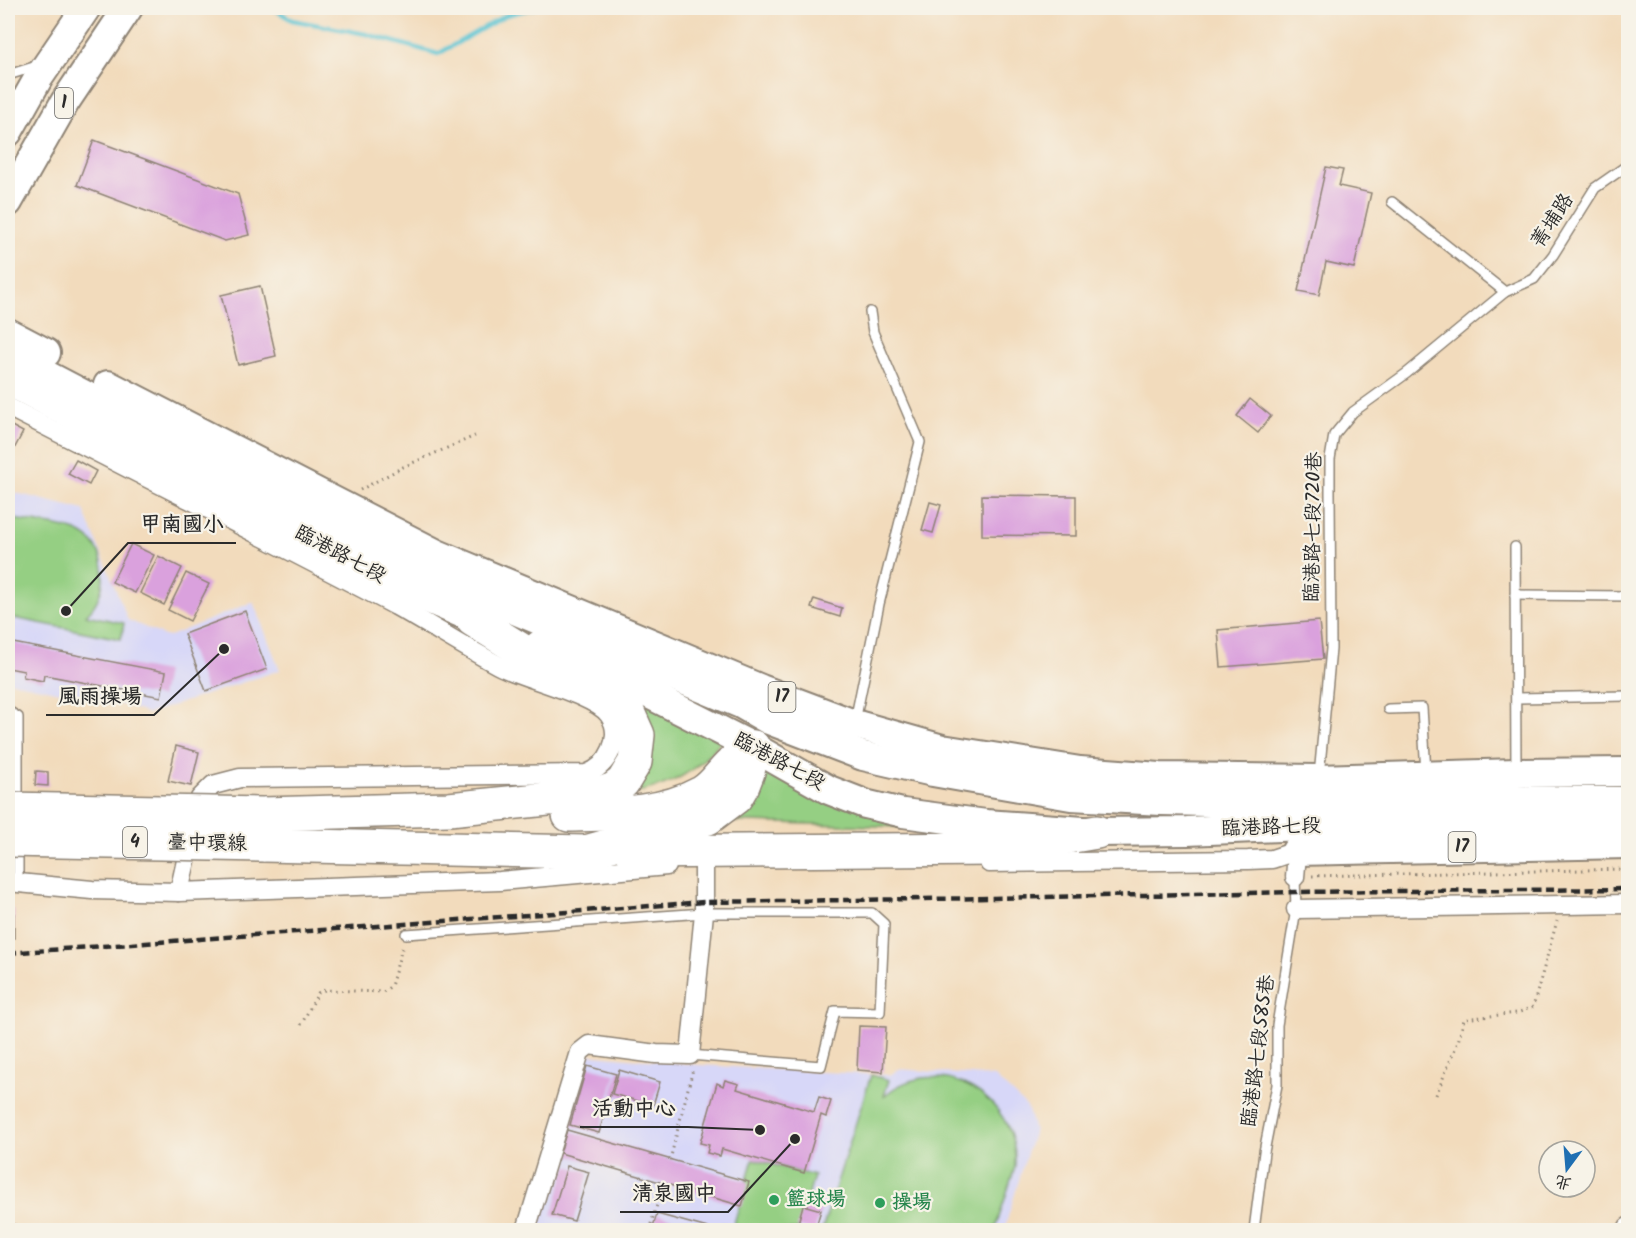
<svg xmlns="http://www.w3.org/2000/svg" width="1636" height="1238" viewBox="0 0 1636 1238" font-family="Kalam,'LXGW WenKai TC',sans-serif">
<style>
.built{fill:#d7d7f8}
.green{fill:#95cf83;stroke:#607d57;stroke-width:1.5}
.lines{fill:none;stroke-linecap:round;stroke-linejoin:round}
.stream{stroke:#58c3d1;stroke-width:4.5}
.building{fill:#daa1dd}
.lane-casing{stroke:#8e8374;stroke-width:12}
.street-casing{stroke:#8e8374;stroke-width:21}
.primary-casing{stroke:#8e8374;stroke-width:32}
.highway-casing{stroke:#8e8374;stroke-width:36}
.path{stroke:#8e8374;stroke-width:3;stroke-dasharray:1.5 4.5;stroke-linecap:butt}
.lane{stroke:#fff;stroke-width:9}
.street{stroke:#fff;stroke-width:18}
.primary{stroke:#fff;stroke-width:28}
.highway{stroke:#fff;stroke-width:33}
.rail{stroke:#2b2b2b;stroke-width:4.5;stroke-dasharray:9 4.5;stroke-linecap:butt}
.highway-bridge-casing{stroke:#8e8374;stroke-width:36;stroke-linecap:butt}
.highway-bridge{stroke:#fff;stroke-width:33}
.leisure-dot{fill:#2e9e5b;stroke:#f7f3e8;stroke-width:2}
.labels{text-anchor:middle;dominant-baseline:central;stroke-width:4.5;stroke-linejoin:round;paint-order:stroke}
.shield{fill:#f7f3e8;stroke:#686764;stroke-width:1.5}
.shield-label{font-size:18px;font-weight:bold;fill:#2b2b2b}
.street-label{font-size:20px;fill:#2b2b2b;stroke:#f7f3e8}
.leisure-label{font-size:20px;font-weight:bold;fill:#27864d;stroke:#f7f3e8;text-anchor:start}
.leader{fill:none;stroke:#2b2b2b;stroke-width:2}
.callout-dot{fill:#2b2b2b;stroke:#f7f3e8;stroke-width:2}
.callout-label{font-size:21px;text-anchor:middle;font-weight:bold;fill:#2b2b2b;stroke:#f7f3e8;stroke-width:4.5;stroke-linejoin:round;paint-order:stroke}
</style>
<rect width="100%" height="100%" fill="#f7f3e8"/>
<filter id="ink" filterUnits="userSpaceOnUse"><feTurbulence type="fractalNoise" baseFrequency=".0167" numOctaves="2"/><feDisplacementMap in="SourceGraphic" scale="12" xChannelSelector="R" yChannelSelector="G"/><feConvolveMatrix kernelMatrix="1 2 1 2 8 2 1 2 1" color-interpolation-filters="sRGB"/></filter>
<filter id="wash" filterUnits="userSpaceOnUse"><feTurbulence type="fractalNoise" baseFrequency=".008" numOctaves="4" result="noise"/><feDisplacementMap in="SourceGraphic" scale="24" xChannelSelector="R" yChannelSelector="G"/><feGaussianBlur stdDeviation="1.35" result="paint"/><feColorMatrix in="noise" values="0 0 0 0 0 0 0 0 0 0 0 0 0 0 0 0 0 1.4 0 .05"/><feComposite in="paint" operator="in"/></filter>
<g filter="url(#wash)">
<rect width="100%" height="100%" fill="#f2dbbc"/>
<!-- built -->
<g class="built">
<path d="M8,491l76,19 44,110 39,17 86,-35 27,68 -132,44 -21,-8 -119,-25z"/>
<path d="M586,1054l113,11 121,7 70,3 9,-6 96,8 32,30 7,23 -30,100h-473z"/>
</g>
<!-- green -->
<g class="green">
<path d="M8,518c21,4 48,6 68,13 35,13 34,63 10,84l38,8 -3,16 -113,-22z"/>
<path d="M615,685l106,56c-34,43 -64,48 -116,57l28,-20z"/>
<path d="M763,768l145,59 -191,-6z"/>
<path d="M871,1075l18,5 -5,16c55,-47 136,2 131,71l-20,63h-173z"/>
<path d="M753,1159l61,17 -16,54h-78l2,-6 11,3z"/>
</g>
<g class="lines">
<!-- stream -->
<path class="stream" d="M273,8l19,12 74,14 72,20 68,-39 28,-7"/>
</g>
<g id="blocks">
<!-- building -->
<g class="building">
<path d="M94,140l144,54 11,41 -24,6 -148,-56z"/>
<path d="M1326,167l17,3 -4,16 32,7 -17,75 -28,-6 -7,33 -21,-4z"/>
<path d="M260,286l16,70 -38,9 -17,-70z"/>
<path d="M1250,399l21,17 -13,17 -21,-17z"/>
<path d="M8,424l15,8 -12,23 -3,-2z"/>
<path d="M76,460l20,11 -7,14 -21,-11z"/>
<path d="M982,495l94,1v40l-94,-1z"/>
<path d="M930,502l11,3 -8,28 -11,-3z"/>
<path d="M131,544l23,11 -19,38 -23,-11z"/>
<path d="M158,556l24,12 -18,37 -24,-12z"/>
<path d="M186,573l23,11 -19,37 -22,-11z"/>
<path d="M814,599l28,9 -2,9 -29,-9z"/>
<path d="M245,611l22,58 -61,22 -22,-57z"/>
<path d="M1319,621l4,38 -102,8 -3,-37z"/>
<path d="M8,642l158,30 -5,25 -117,-22 -1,6 -20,-4 1,-6 -16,-3z"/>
<path d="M176,746l23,6 -8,34 -23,-5z"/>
<path d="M36,771l12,1v14l-13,-1z"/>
<rect x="8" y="909" width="6" height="29"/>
<path d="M859,1026l27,1 -3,45 -26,-2z"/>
<path d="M587,1066l29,8 -17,59 -29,-8z"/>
<path d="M619,1070l41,12 -7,23 -41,-11z"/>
<path d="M725,1080l14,4 -2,5 77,23 5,-15 12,4 -5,16 -5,-2 -17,58 -82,-24 -2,7 -13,-3 2,-8 -9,-2 17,-60 6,3z"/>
<path d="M567,1130l182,52 -7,24 -182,-53z"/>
<path d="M567,1166l22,6 -15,49 -22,-6z"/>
<path d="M803,1205l18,5 -6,20 -18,-3z"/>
<path d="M657,1214l58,16h-63z"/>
</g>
</g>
</g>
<g filter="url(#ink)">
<use href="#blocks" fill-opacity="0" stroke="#8e8374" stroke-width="1.5"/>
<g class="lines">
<defs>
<g id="lane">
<path d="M8,75l29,-9"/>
<path d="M1392,202l113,90"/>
<path d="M1515,547l1,224"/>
<path d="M1515,595l113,1"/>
<path d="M1517,698l111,-2"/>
<path d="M1388,709l34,-1 4,64"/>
<path d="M8,711l10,6v87"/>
<path d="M855,721l24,-117 41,-162 -47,-110 -3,-20"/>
<path d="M1319,776l12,-127 -1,-155v-35l4,-24 19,-23 54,-39 98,-81 29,-13 19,-24 42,-67 33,-23"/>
<path d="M18,883v-38"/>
<path d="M406,934l298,-21h168l12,11 -4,88 -45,-1 -14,55 -131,-11"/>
<path d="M8,1229l8,1"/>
<path d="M1254,1230l10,-78 13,-67v-60l19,-116 -1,-32"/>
</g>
<g id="street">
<path d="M8,407c129,66 259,131 388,199 34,19 67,40 102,59 26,14 96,29 111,50 15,21 -1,52 -23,59l-346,4 -27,7 -13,13 -21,94"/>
<path d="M989,863l259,-3 24,-1 24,-8"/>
<path d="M1295,877l3,-34"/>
<path d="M8,882l84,8 87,2 321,-11 167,-15"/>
<path d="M1296,909l332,-5"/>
<path d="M526,1230l54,-178 9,-7 67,9 34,1 14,-142v-50"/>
<path d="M1627,1230l1,-3"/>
</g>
<g id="primary">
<path d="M8,132l31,-55 47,-69"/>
<path d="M8,202l57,-100 63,-94"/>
<path d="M8,333l38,20"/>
<path d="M8,355l422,220 311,129 28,16 94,36 70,16 138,24 91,5 146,3 66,-3h254"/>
<path d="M8,381l399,209 86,37"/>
<path d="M108,385l329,169 324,135 93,35 88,25 138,22 80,6 158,2 198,-6 112,-1"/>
<path d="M539,645l47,17 167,85 76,43 36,14 38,9 83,11 111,8 90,-1 115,-5 326,-3"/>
<path d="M1296,851l332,-7"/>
</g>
<g id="highway">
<path d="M263,814l186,-5 109,-11 29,1 27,-10 9,-7 12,-20 3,-27 -12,-27 -10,-11 -12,-8 -68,-30 -63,-39"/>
<path d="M569,815c44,-1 92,0 132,-22 12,-6 20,-20 30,-29 6,-7 14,-12 22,-17"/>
<path d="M263,845l323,7 122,-34 28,-21 7,-12 5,-13 5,-25"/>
<path d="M632,852l365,-3 100,-17"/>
</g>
</defs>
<!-- lane casing -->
<use href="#lane" class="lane-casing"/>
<!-- street casing -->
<use href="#street" class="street-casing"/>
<!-- primary casing -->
<use href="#primary" class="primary-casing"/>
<!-- highway casing -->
<use href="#highway" class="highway-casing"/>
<!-- path -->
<g class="path">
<path d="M360,490l43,-23 72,-31"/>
<path d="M1312,876l316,-7"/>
<path d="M301,1025l17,-32 7,-3 58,2 8,-6 12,-41"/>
<path d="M1436,1095l22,-53 6,-23 53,-6 16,-6 24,-86"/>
<path d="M670,1160l23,-91"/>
<path d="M649,1230l15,-47"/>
</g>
<!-- lane -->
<use href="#lane" class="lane"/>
<!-- street -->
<use href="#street" class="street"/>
<!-- primary -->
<use href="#primary" class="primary"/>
<!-- highway -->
<use href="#highway" class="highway"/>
<!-- rail -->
<path class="rail" d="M8,953l697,-51 289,-4 301,-6 333,-3"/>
<defs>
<g id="highway-bridge">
<path d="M8,809l255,5"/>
<path d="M8,840l255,5"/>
</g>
</defs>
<!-- highway-bridge casing -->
<use href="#highway-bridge" class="highway-bridge-casing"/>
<!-- highway-bridge -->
<use href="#highway-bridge" class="highway-bridge"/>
</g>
</g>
<!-- markers -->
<g class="leisure-dot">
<circle cx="774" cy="1200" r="6"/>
<circle cx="880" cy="1203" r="6"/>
</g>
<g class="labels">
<!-- shield labels -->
<g class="shield">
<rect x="55" y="88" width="18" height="30" rx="4.5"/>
<rect x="768.5" y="682" width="27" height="30" rx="4.5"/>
<rect x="123" y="827" width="24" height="30" rx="4.5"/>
<rect x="1448.5" y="832" width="27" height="30" rx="4.5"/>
</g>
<g class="shield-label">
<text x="64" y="103">1</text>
<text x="782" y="697">17</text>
<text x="135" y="842">4</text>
<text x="1462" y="847">17</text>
</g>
<!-- street labels -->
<g class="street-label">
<text transform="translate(1553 221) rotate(-57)">菁埔路</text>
<text transform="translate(1314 527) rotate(-89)">臨港路七段720巷</text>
<text transform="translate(340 555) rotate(28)">臨港路七段</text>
<text transform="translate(779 762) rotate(28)">臨港路七段</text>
<text transform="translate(1271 828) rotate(-2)">臨港路七段</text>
<text transform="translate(207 844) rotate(1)">臺中環線</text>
<text transform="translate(1259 1051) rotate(-83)">臨港路七段585巷</text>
</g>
<!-- leisure labels -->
<g class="leisure-label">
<text x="786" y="1200">籃球場</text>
<text x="892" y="1203">操場</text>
</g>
</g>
<!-- callouts -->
<path class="leader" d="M66 611L128 543H236M224 649L154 715H46M760 1130L688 1127H580M795 1139L728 1212H620"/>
<g class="callout-dot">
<circle cx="66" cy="611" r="6"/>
<circle cx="224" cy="649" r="6"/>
<circle cx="760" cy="1130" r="6"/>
<circle cx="795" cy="1139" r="6"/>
</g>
<g class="callout-label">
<text x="182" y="531">甲南國小</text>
<text x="100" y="703">風雨操場</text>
<text x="634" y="1115">活動中心</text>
<text x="674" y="1200">清泉國中</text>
</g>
<!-- margin -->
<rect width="1636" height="1238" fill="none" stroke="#f7f3e8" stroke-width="30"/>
<!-- north arrow -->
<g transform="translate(1567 1169) rotate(196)"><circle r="28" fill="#f7f3e8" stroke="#a5a39c" stroke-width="1.5"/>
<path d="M0-4.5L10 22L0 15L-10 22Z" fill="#1f6fb2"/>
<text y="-9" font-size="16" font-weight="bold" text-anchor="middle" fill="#2b2b2b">北</text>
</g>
</svg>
